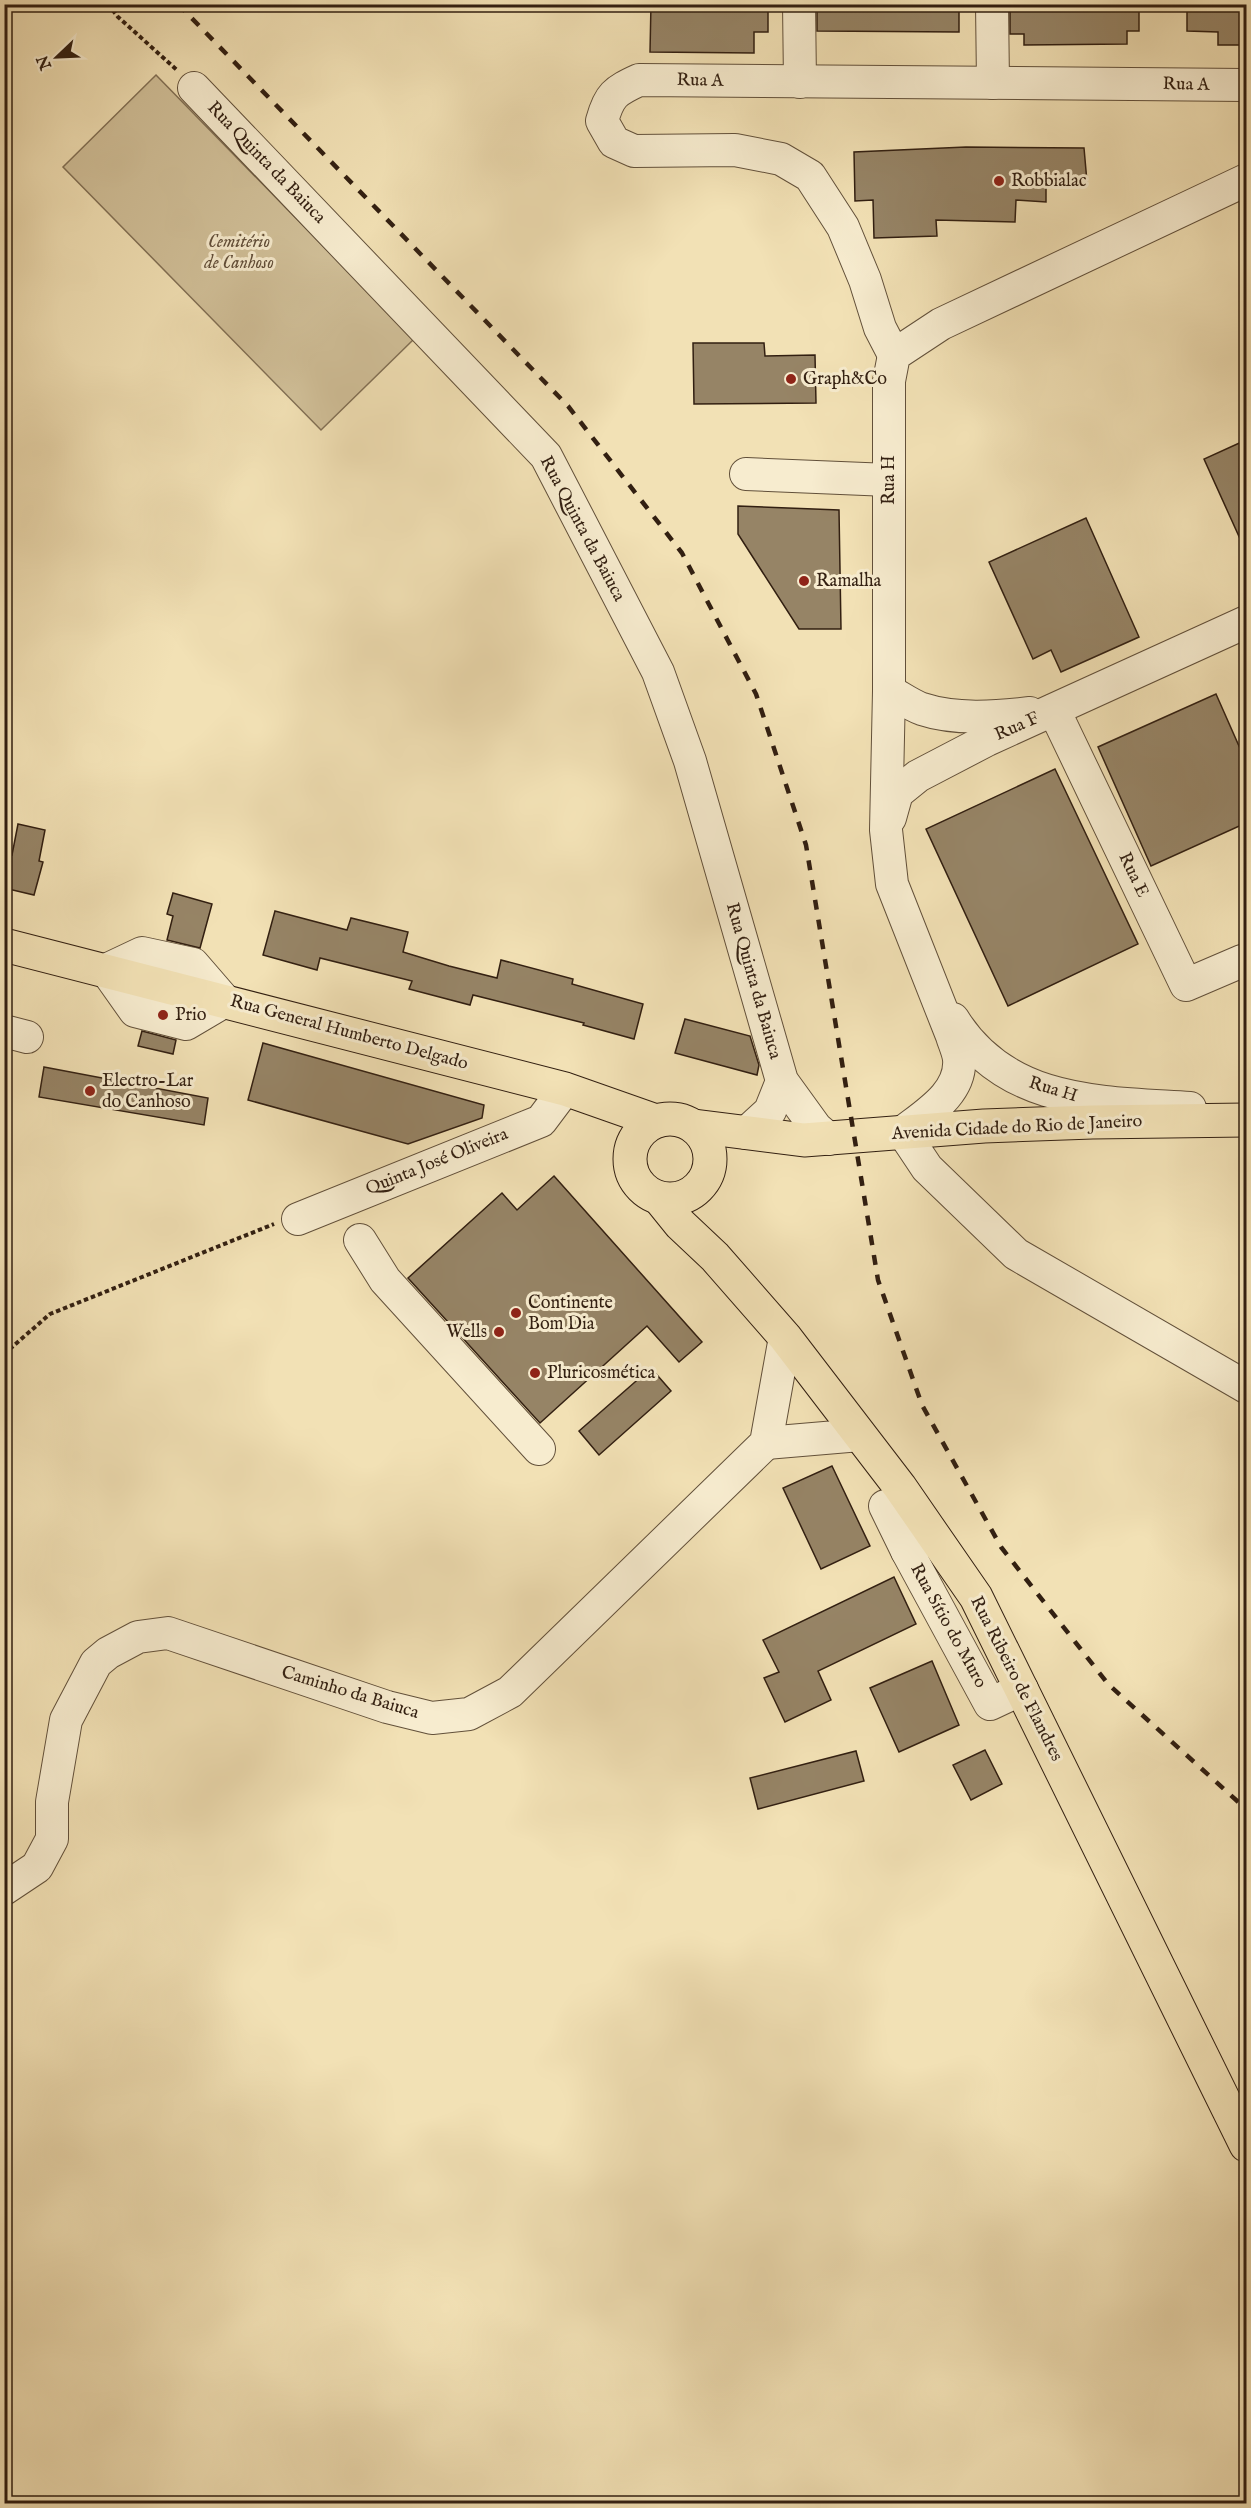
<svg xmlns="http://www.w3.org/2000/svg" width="1251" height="2508" viewBox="0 0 1251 2508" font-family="'IM FELL English',serif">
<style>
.green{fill:#d1c099;stroke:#827055;stroke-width:1.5}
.building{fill:#968466;stroke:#321f11;stroke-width:1.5}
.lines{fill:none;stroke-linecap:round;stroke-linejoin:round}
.minor-casing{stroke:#62503a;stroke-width:34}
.major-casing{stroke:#321f11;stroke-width:35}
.path{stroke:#321f11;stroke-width:4;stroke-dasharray:4.5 3;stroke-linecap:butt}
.minor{stroke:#f7eccf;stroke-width:32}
.major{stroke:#f2e1b5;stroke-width:33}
.rail{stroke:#321f11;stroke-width:4.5;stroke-dasharray:10 10;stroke-linecap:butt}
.poi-dot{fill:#8f2418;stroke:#f7eccf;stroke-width:2}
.labels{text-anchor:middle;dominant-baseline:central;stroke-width:6;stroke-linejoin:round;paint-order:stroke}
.street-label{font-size:18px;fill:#321f11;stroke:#f7eccf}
.poi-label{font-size:18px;fill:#321f11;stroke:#f7eccf;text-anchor:start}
.park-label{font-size:18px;font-style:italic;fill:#624f3a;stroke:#f7eccf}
</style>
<rect width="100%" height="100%" fill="#f2e1b5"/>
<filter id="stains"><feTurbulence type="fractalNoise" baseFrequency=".00333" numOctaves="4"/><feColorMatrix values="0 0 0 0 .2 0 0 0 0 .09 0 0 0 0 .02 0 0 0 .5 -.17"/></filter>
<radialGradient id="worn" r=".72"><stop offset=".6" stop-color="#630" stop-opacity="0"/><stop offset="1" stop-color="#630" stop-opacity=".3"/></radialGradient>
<!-- green -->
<path class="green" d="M156,75l258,264 -93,91 -258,-263z"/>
<!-- building -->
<g class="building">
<path d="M651,4h117v28h-14v21l-104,-1z"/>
<path d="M817,4h142v28l-142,-1z"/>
<path d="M1010,4h129v27h-12v13l-103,1v-11h-14z"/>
<path d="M1187,4h59v41h-28v-13l-31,-1z"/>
<path d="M966,147l118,1 3,34 -41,-3v23l-30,-2 -1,22 -79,-2 1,16 -63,2 -1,-38 -18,1 -1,-49z"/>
<path d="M693,343h71l1,13 50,-1 1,48 -122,1z"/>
<path d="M1246,440v112l-42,-93z"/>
<path d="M738,506l101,4 2,119h-42l-61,-95z"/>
<path d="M1086,518l53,119 -78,35 -10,-22 -18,9 -44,-97z"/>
<path d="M1216,694l30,68v61l-95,43 -53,-119z"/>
<path d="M1055,769l83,175 -130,62 -82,-177z"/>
<path d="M18,824l27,6 -6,31 4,1 -9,33 -30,-7v-36l8,3z"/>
<path d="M173,893l39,11 -12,44 -33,-8 6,-24 -6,-2z"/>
<path d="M275,911l72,19 4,-12 57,14 -5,20 46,14 48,12 4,-18 72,19 -1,5 71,20 -9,35 -51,-14 1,-2 -111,-28 -3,10 -61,-16 3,-8 -92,-23 -3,12 -54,-15z"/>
<path d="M685,1019l65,17 9,29 -2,10 -82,-22z"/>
<path d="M142,1031l34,9 -3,14 -35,-8z"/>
<path d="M263,1043l221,62 -2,13 -74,26 -160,-44z"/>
<path d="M44,1067l164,31 -4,27 -165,-28z"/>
<path d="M554,1176l148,166 -23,20 -32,-36 -107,97 -132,-145 94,-85 15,17z"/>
<path d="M651,1368l20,23 -72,64 -20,-24z"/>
<path d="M832,1466l38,80 -49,23 -38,-81z"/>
<path d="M894,1577l22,47 -98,47 13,29 -46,22 -21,-44 15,-6 -16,-32z"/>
<path d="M932,1661l27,64 -60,27 -29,-64z"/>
<path d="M985,1750l17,34 -31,16 -18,-35z"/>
<path d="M856,1751l8,30 -106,28 -8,-31z"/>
</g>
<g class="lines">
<defs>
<g id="minor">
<path d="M799,4l1,78"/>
<path d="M992,4l1,79"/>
<path d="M194,88l352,368 112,216 32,89 92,320 34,47 13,11"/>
<path d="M1246,180l-305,144 -47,31 -5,26v310l-3,139 6,54 60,152c2,7 6,15 7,23 3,34 -33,55 -56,73l24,36 89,86 230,133"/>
<path d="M894,355l-14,-27 -15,-48 -22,-53 -33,-51 -29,-17 -46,-9 -101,1 -20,-9 -12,-21c7,-26 13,-30 37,-41l607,5"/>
<path d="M746,474l143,6"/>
<path d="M889,691c11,6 22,14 33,18 33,11 74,8 108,4"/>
<path d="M1054,710l132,275 56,-24"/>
<path d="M890,818l7,-25 21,-17 69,-36 259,-118"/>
<path d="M142,953l51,11 32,37 -39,23 -51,-13 -29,-41z"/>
<path d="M953,1019c53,86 148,83 237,89"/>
<path d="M4,1031l23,6"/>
<path d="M746,1133l24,-22 12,-30"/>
<path d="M298,1219l243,-98 24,-32"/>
<path d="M360,1240l25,40 154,169"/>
<path d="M766,1443l94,-8"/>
<path d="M885,1506l22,45"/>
<path d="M932,1534l-25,17 83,153 32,-15"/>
<path d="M4,1889l33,-22 15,-28v-37l14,-82 30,-57 12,-10 30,-16 30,-4 219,74 45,11 37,-4 41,-22 256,-249 19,-106"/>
</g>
<g id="major">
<path d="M4,945l561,144 91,32"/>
<circle cx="670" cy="1159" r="40"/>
<path d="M694,1126l110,14 180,-14 108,-4 154,-2"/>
<path d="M659,1198l21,26 35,33 70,80 115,150 76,110 270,548"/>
</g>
</defs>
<!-- minor casing -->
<use href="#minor" class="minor-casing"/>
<!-- major casing -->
<use href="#major" class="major-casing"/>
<!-- path -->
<g class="path">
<path d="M108,4l10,13 59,53"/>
<path d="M4,1354l46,-40 224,-90"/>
</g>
<!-- minor -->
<use href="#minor" class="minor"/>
<!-- major -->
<use href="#major" class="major"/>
<!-- rail -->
<path class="rail" d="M178,4l390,402 114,147 74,141 50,151 72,435 44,125 79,142 107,137 138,125"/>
</g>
<!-- markers -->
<g class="poi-dot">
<circle cx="999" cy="181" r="6"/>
<circle cx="791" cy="379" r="6"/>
<circle cx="804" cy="581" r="6"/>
<circle cx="163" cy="1015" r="6"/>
<circle cx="90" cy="1091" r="6"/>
<circle cx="516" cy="1313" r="6"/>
<circle cx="499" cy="1332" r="6"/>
<circle cx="535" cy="1373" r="6"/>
</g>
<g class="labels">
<!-- street labels -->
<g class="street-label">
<text transform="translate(700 81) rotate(1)">Rua A</text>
<text transform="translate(1186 85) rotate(1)">Rua A</text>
<text transform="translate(266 163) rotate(46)">Rua Quinta da Baiuca</text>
<text transform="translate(889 480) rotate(-90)">Rua H</text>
<text transform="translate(582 529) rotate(62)">Rua Quinta da Baiuca</text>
<text transform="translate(1017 727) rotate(-24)">Rua F</text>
<text transform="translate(1133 875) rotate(64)">Rua E</text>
<text transform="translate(753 981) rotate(74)">Rua Quinta da Baiuca</text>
<text transform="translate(349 1033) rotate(15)">Rua General Humberto Delgado</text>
<text transform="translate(1053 1090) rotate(17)">Rua H</text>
<text transform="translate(1017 1128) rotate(-3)">Avenida Cidade do Rio de Janeiro</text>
<text transform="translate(437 1162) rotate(-22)">Quinta José Oliveira</text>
<text transform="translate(948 1626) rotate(61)">Rua Sítio do Muro</text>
<text transform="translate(1016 1679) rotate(63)">Rua Ribeiro de Flandres</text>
<text transform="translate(350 1693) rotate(17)">Caminho da Baiuca</text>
</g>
<!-- poi labels -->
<g class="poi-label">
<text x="1011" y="181">Robbialac</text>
<text x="803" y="379">Graph&amp;Co</text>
<text x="816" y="581">Ramalha</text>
<text x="175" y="1015">Prio</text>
<text x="102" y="1081">Electro-Lar<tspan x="102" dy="21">do Canhoso</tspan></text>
<text x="528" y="1303">Continente<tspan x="528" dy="21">Bom Dia</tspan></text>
<text x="487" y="1332" text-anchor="end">Wells</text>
<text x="547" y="1373">Pluricosmética</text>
</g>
<!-- park labels -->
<g class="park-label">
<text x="239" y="242">Cemitério<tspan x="239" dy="21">de Canhoso</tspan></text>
</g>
</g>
<!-- margin -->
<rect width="1251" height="2508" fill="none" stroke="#f2e1b5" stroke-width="24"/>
<rect x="6" y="6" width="1239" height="2496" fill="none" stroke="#321f11" stroke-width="3"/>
<rect x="12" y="12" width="1227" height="2484" fill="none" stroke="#321f11" stroke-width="1.5"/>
<!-- north arrow -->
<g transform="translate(57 57) rotate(247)" stroke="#f7eccf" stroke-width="4.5" paint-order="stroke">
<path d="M0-4.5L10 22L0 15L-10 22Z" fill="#321f11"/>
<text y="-9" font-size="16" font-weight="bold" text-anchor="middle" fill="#321f11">N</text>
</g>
<rect width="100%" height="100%" filter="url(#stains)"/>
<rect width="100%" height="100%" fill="url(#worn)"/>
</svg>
